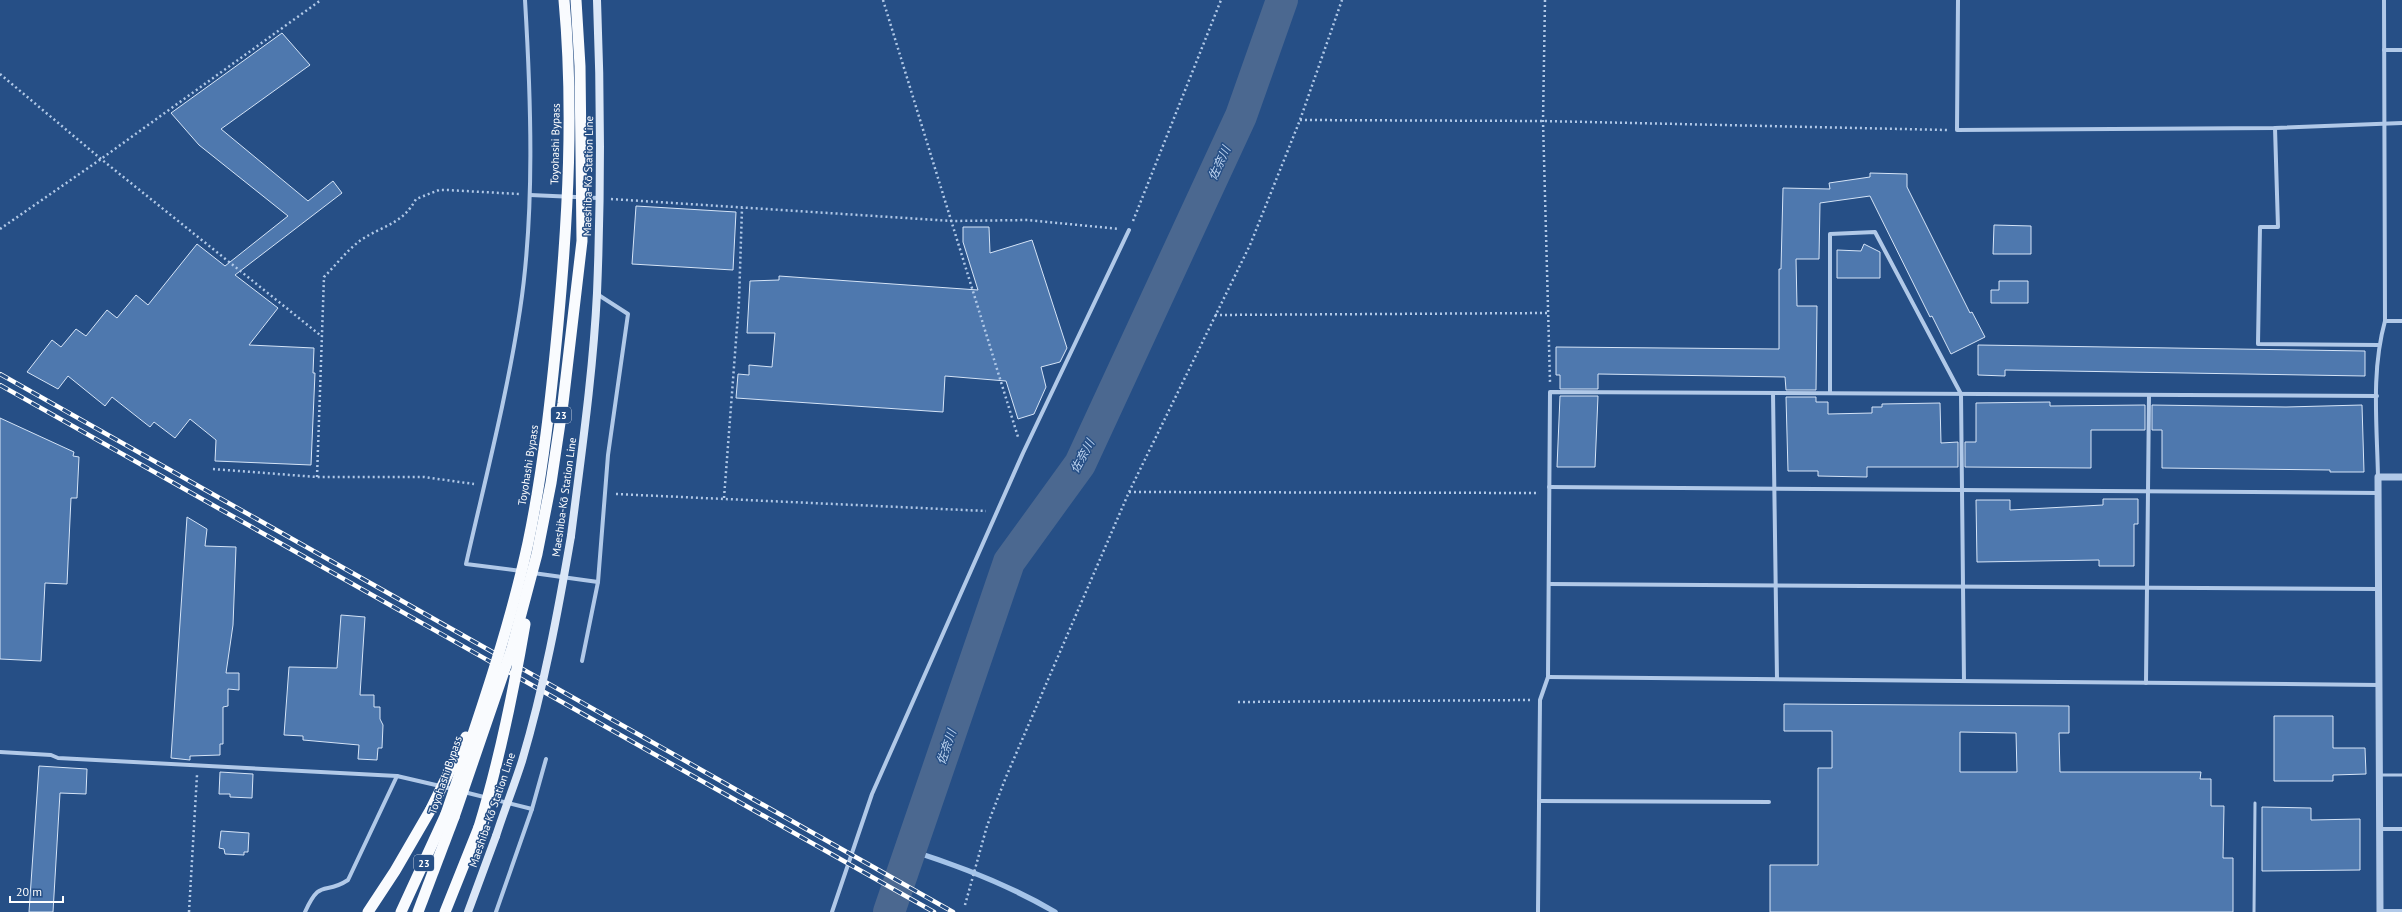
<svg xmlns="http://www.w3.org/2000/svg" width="2402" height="912" viewBox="0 0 2402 912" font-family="'PT Sans','Noto Sans JP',sans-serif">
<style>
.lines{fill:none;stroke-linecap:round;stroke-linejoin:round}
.stream{stroke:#a5c4e9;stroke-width:5.5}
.river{stroke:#4b6890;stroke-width:32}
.building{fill:#4e78ae;stroke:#d5e4f7;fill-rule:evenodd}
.path{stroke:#b1c9e8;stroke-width:2.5;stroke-dasharray:2 3;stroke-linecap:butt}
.service{stroke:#b1c9e8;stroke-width:3}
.minor{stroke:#b1c9e8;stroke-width:4}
.tertiary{stroke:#b1c9e8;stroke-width:7}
.secondary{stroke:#dbe7f7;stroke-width:8}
.trunk{stroke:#f9fbfe;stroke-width:11}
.rail-casing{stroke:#fff;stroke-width:4.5}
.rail{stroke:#264f86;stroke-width:3;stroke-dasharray:9;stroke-linecap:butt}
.secondary-bridge{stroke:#dbe7f7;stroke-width:8}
.trunk-bridge{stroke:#f9fbfe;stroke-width:11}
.labels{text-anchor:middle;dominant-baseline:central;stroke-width:3;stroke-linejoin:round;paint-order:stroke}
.shield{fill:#264f86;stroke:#becadb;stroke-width:1}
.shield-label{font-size:10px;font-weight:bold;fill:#fff}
.street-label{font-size:11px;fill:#fff;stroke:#264f86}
.water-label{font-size:12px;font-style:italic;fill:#bcd3f0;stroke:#264f86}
</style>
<rect width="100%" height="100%" fill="#264f86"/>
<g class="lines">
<!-- stream -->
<path class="stream" d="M909,850c51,16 100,35 146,62"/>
<!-- river -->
<path class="river" d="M889,912l120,-350 71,-98 161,-348 41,-116"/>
</g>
<!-- building -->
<g class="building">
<path d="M282,33l28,32 -89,64 87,72 25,-20 9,12 -107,82 43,33 -29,37 65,3 -1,25h2l-4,92 -96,-4 1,-21 -26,-21 -15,19 -21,-16 -4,5 -38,-30 -7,9 -37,-30 -10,13 -31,-17 25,-32 9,7 15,-18 10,7 21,-26 10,8 19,-23 12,10 49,-61 28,22 63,-50 -89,-71 -28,-32z"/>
<path d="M1870,173l37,1v13l63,126 2,-1 13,25 -34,17 -19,-38 -2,1 -60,-121 -50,7 -1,56h-23l1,47h20l-1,84h-30l-1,-13 -187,-3v15h-38v-14h-4v-28l223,2v-80h2l2,-81 47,1 -1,-6 41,-6z"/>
<path d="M636,206l100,6 -3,58 -101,-6z"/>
<path d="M1994,225l37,1v28h-38z"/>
<path d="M963,227h26l1,26 42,-13 35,108 -7,14 -19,5 5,20 -12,27 -16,5 -12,-38 -61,-5 -2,36 -207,-14 2,-24 11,1v-10l23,2 3,-34h-28l3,-52 29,-1v-4l199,14 -15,-48z"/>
<path d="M1864,244l16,8v26h-43v-28l24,1z"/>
<path d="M1999,281h29v22h-37v-13h8z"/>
<path d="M1978,345l387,6v25l-360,-6v6l-27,-1z"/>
<path d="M1560,396h38l-3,71h-38z"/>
<path d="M1786,397h30v5h12v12l44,-1v-6h10v-3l58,-1 1,40 17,-1v25h-91v10l-49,-1v-5h-30z"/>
<path d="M2050,402v4l95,-1v25h-54v38l-126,-1v-25h11v-39z"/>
<path d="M2152,405l134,2 76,-2 2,67h-34v-2l-168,-2v-38h-10z"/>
<path d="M0,418l74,34 -1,4 6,1 -2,41h-6l-4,86 -22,-1 -4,78 -41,-2z"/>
<path d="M2103,499h35v25h-4v42h-35v-6l-122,2 -1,-62h34v10l93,-5z"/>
<path d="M187,517l20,12 -2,17 31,1 -3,78 -7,48h13v17l-11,-1v17l-5,1v37h-3v11l-30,1v4l-19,-2z"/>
<path d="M341,615l24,2 -5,78h14v12h6v12l3,6 -1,23h-4l-1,12 -19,-1 1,-14 -56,-5v-4l-19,-1 5,-68 48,1z"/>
<path d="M1784,704l285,2v27h-10l1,39h141l-1,7h11v27h13l-1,52h10v54h-463v-47h48v-97h14v-37h-48zM1960,732l56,1 1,39h-57z"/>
<path d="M2274,716h59v32h32l1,26 -33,1v6h-59z"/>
<path d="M39,766l48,3 -1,25 -26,-1 -7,119h-24z"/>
<path d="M220,772l33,2 -1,24 -22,-1v-3h-11z"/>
<path d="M2262,807l49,1v12l49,-1v51l-98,1z"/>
<path d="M221,831l28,2 -1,19h-4v3l-19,-1 -1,-5 -5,-1z"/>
</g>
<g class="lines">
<!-- path -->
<g class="path">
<path d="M883,0l135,437"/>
<path d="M1545,0l-2,121 7,261"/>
<path d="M0,74l101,85 219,176"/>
<path d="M1300,120l243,1 404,9"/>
<path d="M611,199l341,22 76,-1 91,9"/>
<path d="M1133,221l88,-221"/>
<path d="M0,229l101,-70 220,-159"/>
<path d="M1215,315l333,-2"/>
<path d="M213,469l104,8h107l50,7"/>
<path d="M317,477l7,-200c12,-12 23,-27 37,-37 22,-15 41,-15 55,-41l23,-9h8l72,4"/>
<path d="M1129,492l410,1"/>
<path d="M616,494l370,17"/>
<path d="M724,498l15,-197 3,-93"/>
<path d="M1238,702l292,-2"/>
<path d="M965,905l22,-79 19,-49 123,-285 121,-247 50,-125 42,-120"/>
<path d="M189,912l8,-137"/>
</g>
<!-- service -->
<g class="service">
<path d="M2379,775h23"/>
<path d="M2254,912l1,-109"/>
</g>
<!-- minor -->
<g class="minor">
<path d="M1958,0l-1,130 318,-2 127,-5"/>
<path d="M2384,50h18"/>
<path d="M2275,128l3,99h-18l-2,117 120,1"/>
<path d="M530,195l68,3"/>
<path d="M2385,321h17"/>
<path d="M1773,393l4,286"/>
<path d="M1830,393v-159l45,-2 86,162 3,287"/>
<path d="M2378,477c-1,-52 -7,-106 7,-156l-1,-321"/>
<path d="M1549,487l829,6"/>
<path d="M521,571l-55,-7c19,-84 41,-168 54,-254 15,-99 11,-210 5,-310"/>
<path d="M533,573l65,9 10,-127 20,-141 -31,-20"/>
<path d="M1549,584l829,5"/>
<path d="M582,661l16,-79"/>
<path d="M1548,677l831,8"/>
<path d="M2146,683l3,-288"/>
<path d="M0,752l51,3 7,3 339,18"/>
<path d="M464,792l68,17 -36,103"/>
<path d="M1539,801l230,1"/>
<path d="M532,809l14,-50"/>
<path d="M2379,829h23"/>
<path d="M2380,911h22"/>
<path d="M305,912c16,-35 19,-16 43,-32l49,-104 56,13"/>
<path d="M832,912l40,-118 151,-341 106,-223"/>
<path d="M1538,912l2,-212 8,-23 2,-285 827,4"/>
</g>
<!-- tertiary -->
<path class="tertiary" d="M2380,912l-2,-435h24"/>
<!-- secondary -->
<g class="secondary">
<path d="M571,536c10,-80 22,-162 26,-243 4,-98 4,-195 0,-293"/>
<path d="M468,912l28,-76"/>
</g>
<!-- trunk -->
<g class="trunk">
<path d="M368,912l27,-41 36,-62"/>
<path d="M401,912l45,-98"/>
<path d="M418,912l36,-95"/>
<path d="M445,912l34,-85"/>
</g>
<defs>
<g id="rail">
<path d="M0,374l953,538"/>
<path d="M0,385l934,527"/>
</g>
</defs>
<!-- rail casing -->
<use href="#rail" class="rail-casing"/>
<!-- rail -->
<use href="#rail" class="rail"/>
<!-- secondary-bridge -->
<path class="secondary-bridge" d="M496,836c8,-25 18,-50 26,-75 22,-74 36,-149 49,-225"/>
<!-- trunk-bridge -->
<g class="trunk-bridge">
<path d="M431,809l35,-72"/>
<path d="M446,814c30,-89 62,-179 82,-271 15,-72 23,-145 30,-219 10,-107 16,-216 6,-324"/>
<path d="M454,817l58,-169 25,-94 14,-71 12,-80 19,-162 -2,-175 -4,-66"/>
<path d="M479,827c21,-68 34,-133 46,-203"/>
</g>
</g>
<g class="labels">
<!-- shield labels -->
<g class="shield">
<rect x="551" y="407" width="20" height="16" rx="3"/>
<rect x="414" y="855" width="20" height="16" rx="3"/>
</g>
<g class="shield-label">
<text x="561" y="415">23</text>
<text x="424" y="863">23</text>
</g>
<!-- street labels -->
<g class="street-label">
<text transform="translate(555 144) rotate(-89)">Toyohashi Bypass</text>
<text transform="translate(588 176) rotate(-89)">Maeshiba-Kō Station Line</text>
<text transform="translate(528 465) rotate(-81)">Toyohashi Bypass</text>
<text transform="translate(564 497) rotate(-82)">Maeshiba-Kō Station Line</text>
<text transform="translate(445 775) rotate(-71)">Toyohashi Bypass</text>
<text transform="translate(492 810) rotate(-71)">Maeshiba-Kō Station Line</text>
</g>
<!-- water labels -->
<g class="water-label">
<text transform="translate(1219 163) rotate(-65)">佐奈川</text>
<text transform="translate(1082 456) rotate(-61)">佐奈川</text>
<text transform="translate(946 747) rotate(-71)">佐奈川</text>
</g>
</g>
<!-- scale -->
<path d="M10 896v6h53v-6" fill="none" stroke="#ffffff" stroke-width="2"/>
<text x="16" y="896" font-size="12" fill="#ffffff" stroke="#264f86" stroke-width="3" paint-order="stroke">20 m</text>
</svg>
